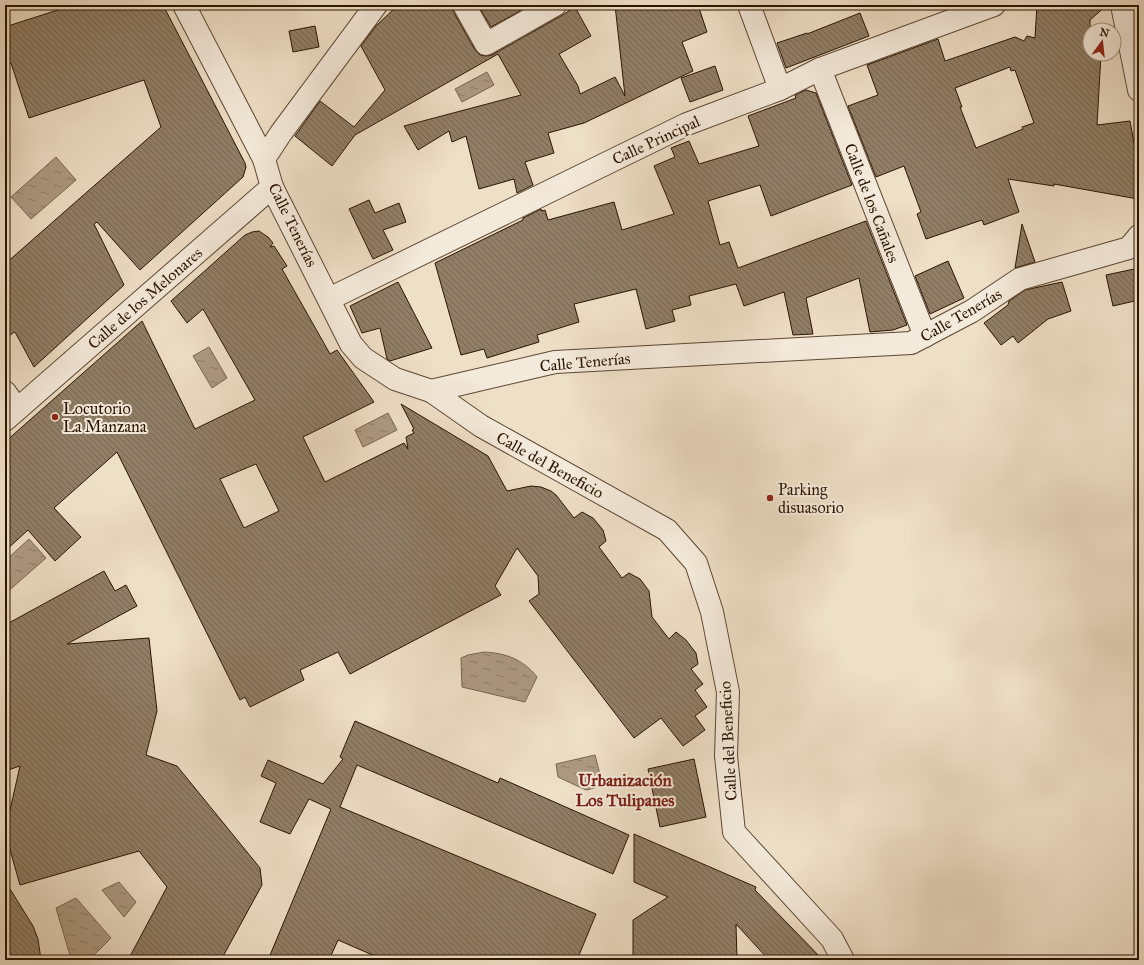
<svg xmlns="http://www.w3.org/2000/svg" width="1144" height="965" viewBox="0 0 1144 965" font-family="'IM FELL Great Primer',serif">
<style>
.water{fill:url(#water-ripples);stroke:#78644f}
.building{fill:url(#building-back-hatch);stroke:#2b1400;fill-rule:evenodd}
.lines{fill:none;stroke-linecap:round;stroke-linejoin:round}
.minor-casing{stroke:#5c4732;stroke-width:24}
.minor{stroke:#f4eadb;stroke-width:22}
.poi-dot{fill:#8f2418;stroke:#f4eadb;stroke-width:1.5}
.labels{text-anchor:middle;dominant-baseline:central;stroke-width:4;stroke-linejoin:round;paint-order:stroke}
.street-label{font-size:16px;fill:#2b1400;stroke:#f4eadb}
.poi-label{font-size:16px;fill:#2b1400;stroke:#f4eadb;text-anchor:start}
.neighbourhood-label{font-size:17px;font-weight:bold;fill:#7a1f14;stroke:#f4eadb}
</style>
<defs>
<pattern id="water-ripples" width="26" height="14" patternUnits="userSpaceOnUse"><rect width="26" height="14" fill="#ac9a83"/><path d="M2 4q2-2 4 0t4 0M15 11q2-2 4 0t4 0" fill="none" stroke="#8c7c69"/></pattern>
<pattern id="building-back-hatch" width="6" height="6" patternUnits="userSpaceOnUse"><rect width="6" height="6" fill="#907e67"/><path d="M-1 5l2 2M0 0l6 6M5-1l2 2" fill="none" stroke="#766652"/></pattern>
</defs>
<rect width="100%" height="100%" fill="#eedfc7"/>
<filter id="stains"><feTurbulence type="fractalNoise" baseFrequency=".005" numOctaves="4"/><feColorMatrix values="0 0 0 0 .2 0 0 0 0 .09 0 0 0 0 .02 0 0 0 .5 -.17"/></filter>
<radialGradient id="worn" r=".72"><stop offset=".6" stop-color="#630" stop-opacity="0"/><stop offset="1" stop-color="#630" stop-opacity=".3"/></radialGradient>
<!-- water -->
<g class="water">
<path d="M487,72l7,13 -32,17 -7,-13z"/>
<path d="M56,157l20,23 -45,39 -20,-22z"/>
<path d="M209,347l18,31 -15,10 -19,-32z"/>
<path d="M388,413l9,17 -34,17 -8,-17z"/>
<path d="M29,539l17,19 -41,36v-33z"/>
<path d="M484,652c21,1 39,7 53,25l-12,25 -63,-15 -1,-29 7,-3z"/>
<path d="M595,755l8,31 -17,4 -28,-13 -2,-13z"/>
<path d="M119,882l17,20 -12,15 -22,-27z"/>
<path d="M76,898l35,40 -17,17 -23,4 -15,-51z"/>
</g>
<!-- building -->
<g class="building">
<path d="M73,5h90l82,158 1,4 -3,10 -103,93 -43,-48 -3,2 30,61 -90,82 -19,-35 -10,6v-74l156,-137 -17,-47 -115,38 -18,-55 -6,2v-38z"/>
<path d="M398,5h54l1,6 22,39 5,5 6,1 6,-1 69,-39 14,-9 16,29 -32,18 19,32 2,8 35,-17 10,19 -10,-91h83l9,27 -25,10 11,29 -109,52 -36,10 6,20 -29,9 8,23 -16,8 -3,-14 -35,10 -13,-53 -14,6 -3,-11 -31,19 -14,-24 117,-31 -23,-41 -143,81 -23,31 -37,-30 25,-35 34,26 31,-37 -24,-44 15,-20z"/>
<path d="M478,5h39l3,6 -29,16z"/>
<path d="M1037,5h70l-17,15v34h11l-4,71 33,-4 6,33 2,45 -84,-15v2l-46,-7 11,33 -35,13 -2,-5 -56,19 -9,-25 4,-2 -17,-46 -28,11 -28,-71 30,-11 -11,-30 71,-26 7,22 70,-24 9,4 3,-5 8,2zM1010,67l1,4 4,-1 19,53 -12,4 1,2 -47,19 -16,-41h2l-7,-19z"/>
<path d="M860,13l9,23 -83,32 -9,-25 30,-10v1z"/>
<path d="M315,26l4,21 -26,5 -4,-21z"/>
<path d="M715,66l8,24 -33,12 -9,-24z"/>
<path d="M806,90l10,3 36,92 -81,31 -11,-31 -52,16 12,44 9,-3 9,26 128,-47 41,104 -14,5 -23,2 -11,-54 -53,20 7,36 -20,1 -9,-43 -40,14 -8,-22 -47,12 2,9 -19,5 3,11 -29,8 -10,-40 -62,15 5,18 -42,13 2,7 -52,16 -3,-9 -23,6 -26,-92 88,-43v-2l18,-9 1,2 3,-1 3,10 66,-18 8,28 52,-16 -20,-48 21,-9 -4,-9 18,-7 10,23 60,-18 -11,-30 48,-18 -1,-3z"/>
<path d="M369,200l6,13 24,-10 7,19 -23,8 10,20 -20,9 -24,-50z"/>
<path d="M1022,224l13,38 -20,6z"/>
<path d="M259,231l9,6 5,6 -3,4 4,-1 13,20 -5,3 48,85 7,-4 37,52 -71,35 22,45 79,-39 4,6 -2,-12 8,-4 -2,-3 2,-1 -13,-25 87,52 19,35 24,-5 10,1 10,4 5,4 18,23 8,-6 11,6 10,12 3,11 -7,6 23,31 7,-5 11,6 9,12 3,26 17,22 7,-7 10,8 10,13 2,11 -7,5 12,15 -8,6 12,17 -12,9 10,14 -22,16 -22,-28 -27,20 -105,-137 10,-7 -1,-18 -21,-28 -22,38 6,9 -151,79 -12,-22 -38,18 4,10 -54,27 -5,-10 -5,3 -123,-248 -63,56 27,29 -26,24 -27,-31 -23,21v-109l137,-121 53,108 60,-29 -52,-91 -16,14 -16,-22 74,-66 7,-3zM256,464l23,47 -35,17 -24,-49z"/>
<path d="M948,261l16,37 -34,16 -15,-38z"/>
<path d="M1139,268v32l-26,6 -7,-31z"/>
<path d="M398,282l34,66 -42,13 -3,-2 -7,-31 -18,5 -12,-27z"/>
<path d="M1062,282l9,29 -23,8 -30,24 -5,-7 -12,9 -17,-22 24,-18 1,-4 16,-11z"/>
<path d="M104,571l11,20 11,-6 11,21 -70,38 82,-6 8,73 -11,44 31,11 83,102 2,17 -41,75h-93l39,-73 -28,-36 -119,34 -15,-53 15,-66 -15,5v-146z"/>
<path d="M355,721l143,62 2,-5 129,57 -16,39 -256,-109 -17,42 256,107 -19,46h-193l-46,-20 -9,20h-61l63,-151 -22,-10 -19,35 -30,-12 16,-39 -15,-7 7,-16 55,24 20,-25 -3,-2z"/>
<path d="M694,759l12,58 -46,10 -12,-58z"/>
<path d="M634,834l122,53 -1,3 68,70h-54l-33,-36 1,36h-104v-40l35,-23 -34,-15z"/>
<path d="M5,881l28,45 5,13 3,21h-36z"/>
</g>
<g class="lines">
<defs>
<g id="minor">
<path d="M184,5l80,154 8,28 79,157 12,14 32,21 36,12 124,-29 356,-19 61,-32 48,-32 109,-31 10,-12"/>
<path d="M464,5l22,39 69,-39"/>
<path d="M749,5l31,84"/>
<path d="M1122,5l17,85"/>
<path d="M820,69l105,267"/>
<path d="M264,159l17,-26 95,-128"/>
<path d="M329,299l358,-175 93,-35 40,-20 174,-64"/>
<path d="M431,391l50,35 186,104 29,33 16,49 16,80 -2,64 8,76 98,107 11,21"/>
<path d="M5,392l12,17"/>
<path d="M5,420l267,-233"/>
</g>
</defs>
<!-- minor casing -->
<use href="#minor" class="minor-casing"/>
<!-- minor -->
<use href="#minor" class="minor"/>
</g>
<!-- markers -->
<g class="poi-dot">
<circle cx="55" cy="417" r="4"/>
<circle cx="770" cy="498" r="4"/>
</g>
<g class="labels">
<!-- street labels -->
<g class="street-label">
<text transform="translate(656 140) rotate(-25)">Calle Principal</text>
<text transform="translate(872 203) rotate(69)">Calle de los Cañales</text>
<text transform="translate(293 225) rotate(64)">Calle Tenerías</text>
<text transform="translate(145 298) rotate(-41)">Calle de los Melonares</text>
<text transform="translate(961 315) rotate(-30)">Calle Tenerías</text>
<text transform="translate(585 362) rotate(-5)">Calle Tenerías</text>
<text transform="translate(550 465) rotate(29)">Calle del Beneficio</text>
<text transform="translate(728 741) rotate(-93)">Calle del Beneficio</text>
</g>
<!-- poi labels -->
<g class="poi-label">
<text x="63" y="408">Locutorio<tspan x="63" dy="18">La Manzana</tspan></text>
<text x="778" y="489">Parking<tspan x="778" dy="18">disuasorio</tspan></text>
</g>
<!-- neighbourhood labels -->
<g class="neighbourhood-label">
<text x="625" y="780">Urbanización<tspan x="625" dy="20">Los Tulipanes</tspan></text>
</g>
</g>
<!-- margin -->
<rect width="1144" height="965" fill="none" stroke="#eedfc7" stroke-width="20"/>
<rect x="6" y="6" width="1132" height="953" fill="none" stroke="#2b1400" stroke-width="2"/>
<rect x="10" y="10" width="1124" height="945" fill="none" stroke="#2b1400"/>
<!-- north arrow -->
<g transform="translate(1102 42) rotate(15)"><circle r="19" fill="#f4eadb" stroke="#a49483"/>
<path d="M0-3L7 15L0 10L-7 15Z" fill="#8f2418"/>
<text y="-6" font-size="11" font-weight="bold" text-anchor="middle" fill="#2b1400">N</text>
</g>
<rect width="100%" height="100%" filter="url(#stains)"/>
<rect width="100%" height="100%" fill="url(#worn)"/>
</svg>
